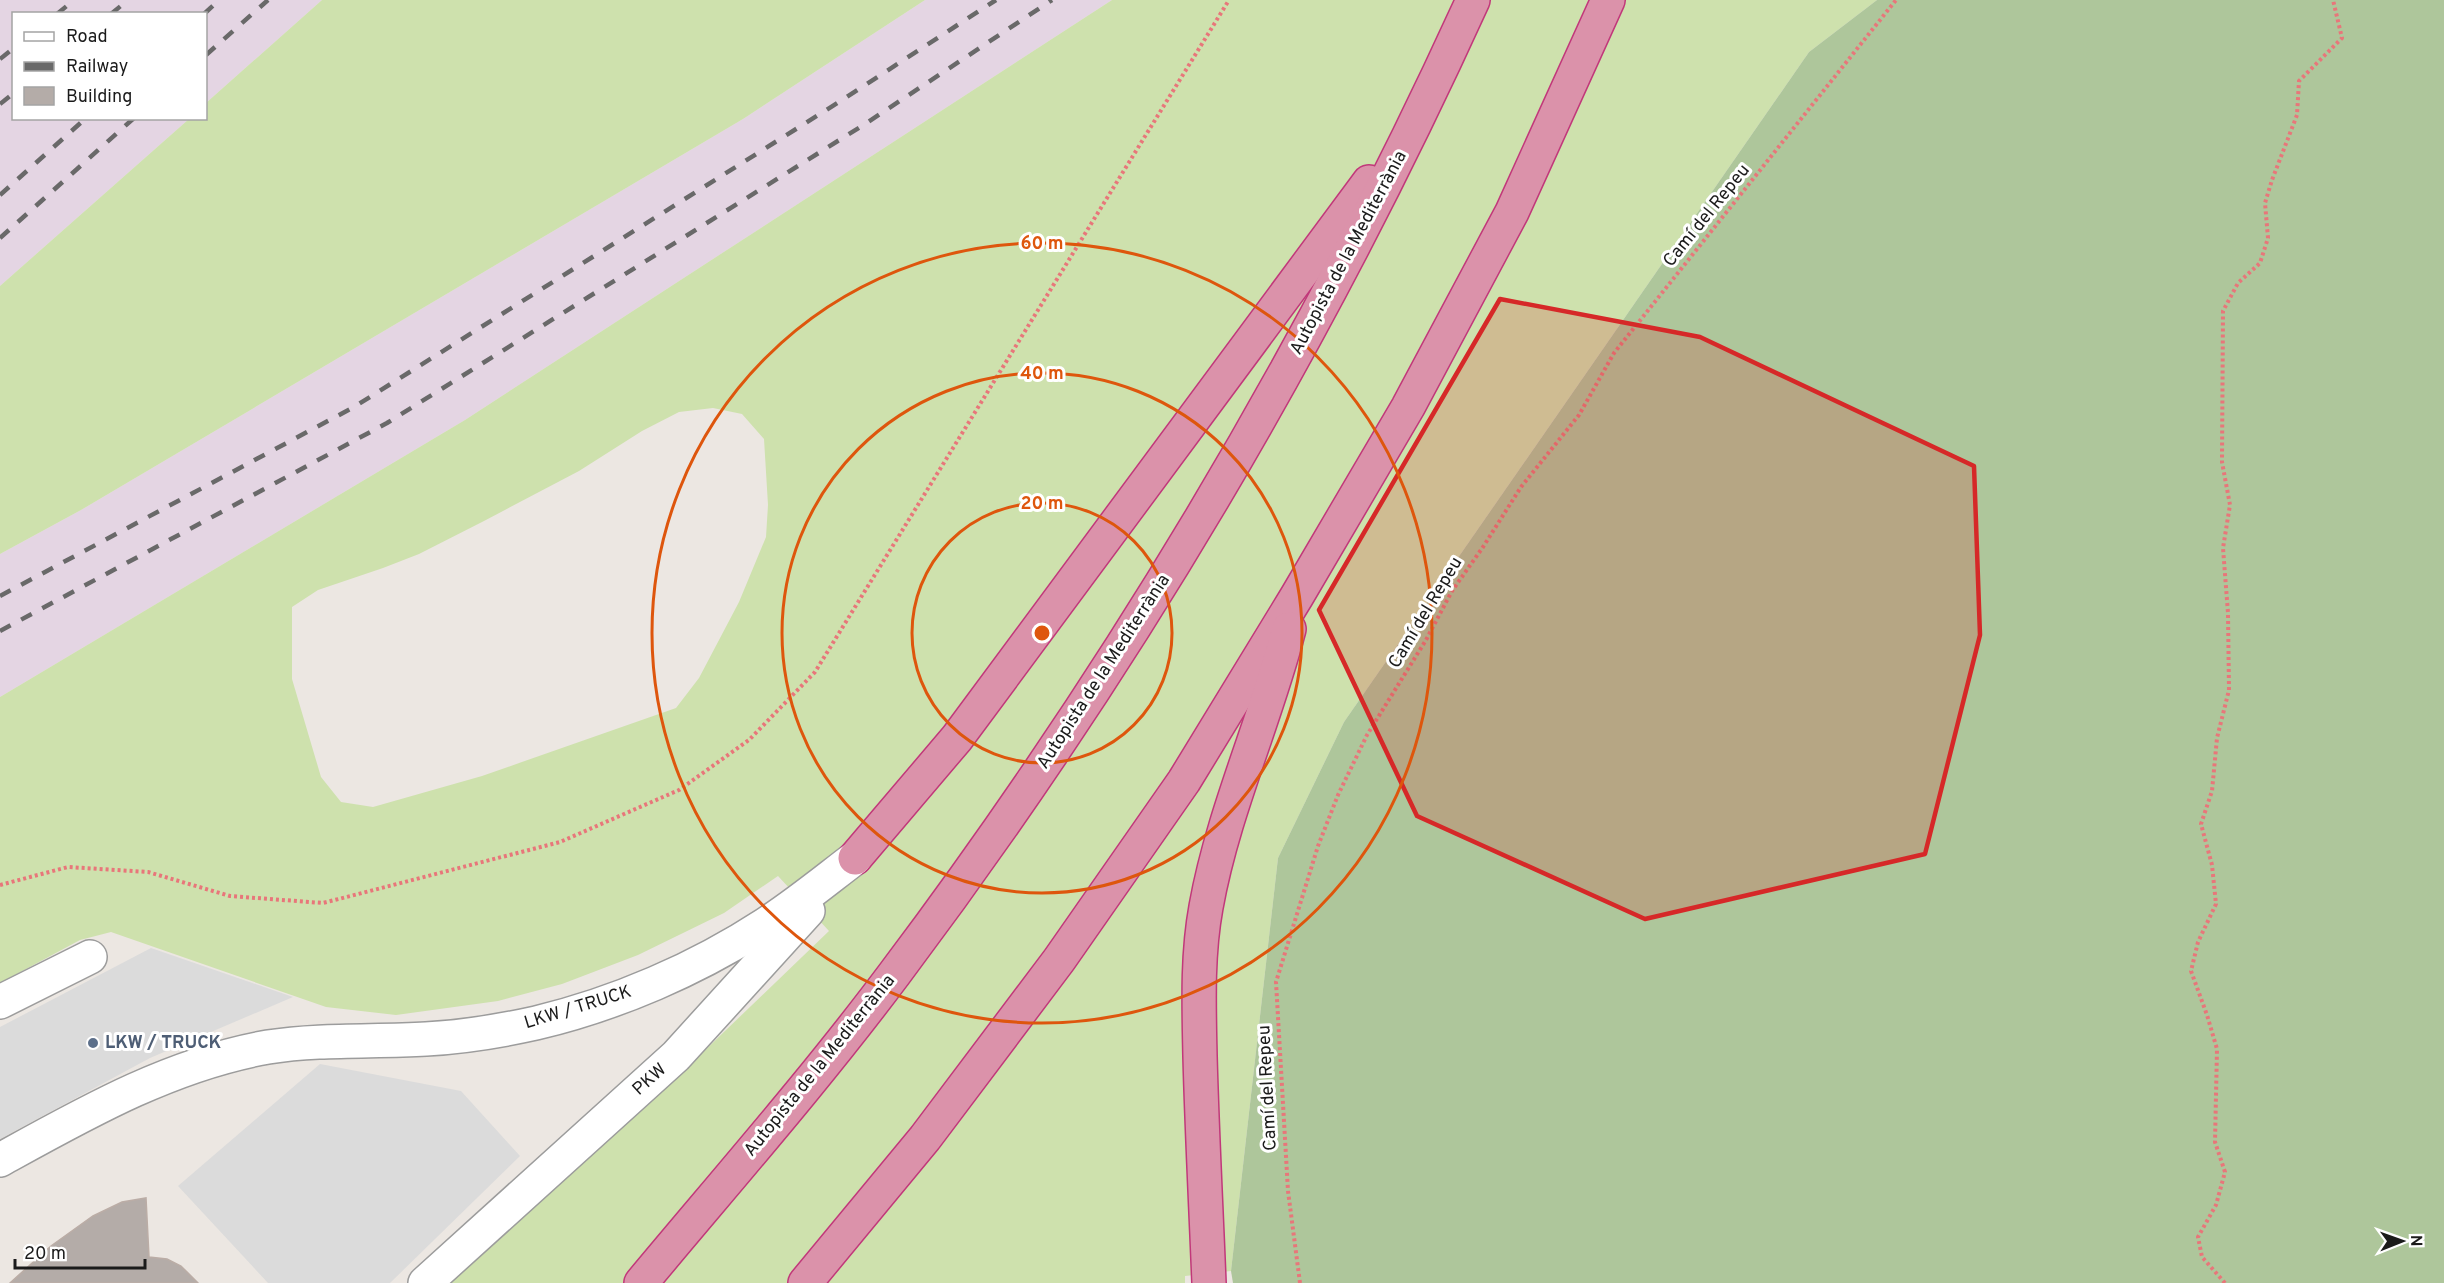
<svg xmlns="http://www.w3.org/2000/svg" width="2444" height="1283" viewBox="0 0 2444 1283" font-family="Overpass,sans-serif">
<style>
.industrial{fill:#e4d5e3}
.grass{fill:#cee1ad;fill-rule:evenodd}
.forest{fill:#aec69b}
.parking{fill:#dbdbdb}
.building{fill:#b4aca8;stroke:#bbada6;stroke-width:1.5}
.lines{fill:none;stroke-linecap:round;stroke-linejoin:round}
.minor-casing{stroke:#9c9c9c;stroke-width:36}
.highway-casing{stroke:#c1387a;stroke-width:36}
.path{stroke:#e8767a;stroke-width:4;stroke-dasharray:3 3;stroke-linecap:butt}
.minor{stroke:#fff;stroke-width:33}
.highway{stroke:#db92aa;stroke-width:33}
.rail{stroke:#696969;stroke-width:4.5;stroke-dasharray:12 12;stroke-linecap:butt}
.marked{fill:#d62828;fill-opacity:0.2;stroke:#d62828;stroke-width:4.5;stroke-linejoin:round}
.ring{fill:none;stroke:#de560d;stroke-width:3}
.service-dot{fill:#5c6f8a;stroke:#fff;stroke-width:2}
.labels{text-anchor:middle;dominant-baseline:central;stroke-width:6;stroke-linejoin:round;paint-order:stroke}
.street-label{font-size:18px;fill:#1b1b1b;stroke:#fff}
.service-label{font-size:18px;font-weight:bold;fill:#4e5e75;stroke:#fff;text-anchor:start}
.centre{fill:#de560d;stroke:#fff;stroke-width:3}
.ring-label{font-size:18px;text-anchor:middle;font-weight:bold;fill:#de560d;stroke:#fff;stroke-width:6;stroke-linejoin:round;paint-order:stroke}
</style>
<rect width="100%" height="100%" fill="#ece7e2"/>
<!-- industrial -->
<g class="industrial">
<path d="M0,0h322l-116,103v-89h-192v104l175,1 -189,167z"/>
<path d="M925,0h187l-647,420 -465,277v-143l81,-44 662,-391z"/>
</g>
<!-- grass -->
<g class="grass">
<path d="M322,0h603l-182,119 -662,391 -81,44v-268l189,-167 17,-1v-15z"/>
<path d="M1112,0h765l-68,52 -465,670 -66,136 -47,413 -46,5v7h-740l121,-108 82,-70 181,-174 -51,-55 -54,37 -86,42 -76,29 -64,17 -102,14 -70,-8 -215,-75 -31,8 -80,43v-286l465,-277zM713,408l29,6 22,25 4,66 -2,32 -27,65 -40,76 -23,30 -194,68 -109,31 -32,-5 -20,-25 -29,-98v-72l26,-17 65,-22 36,-14 65,-33 95,-50 63,-40 37,-19z"/>
</g>
<!-- forest -->
<path class="forest" d="M1877,0h567v1283h-1211l-2,-12 47,-413 66,-136 465,-670z"/>
<!-- parking -->
<g class="parking">
<path d="M151,948l142,49 -143,61 -150,81v-112z"/>
<path d="M320,1064l141,27 59,65 -130,127h-122l-90,-97z"/>
</g>
<!-- building -->
<path class="building" d="M146,1198l3,59 18,2 14,7 17,17h-188l41,-37 42,-30 29,-14z"/>
<g class="lines">
<defs>
<g id="minor">
<path d="M0,1002l90,-45"/>
<path d="M0,1160c85,-47 171,-96 268,-113 52,-8 105,-5 158,-8 37,-2 74,-8 110,-16 80,-19 161,-54 230,-99 31,-20 60,-44 89,-66"/>
<path d="M425,1283l251,-227 132,-145"/>
</g>
<g id="highway">
<path d="M855,858l102,-120 412,-556"/>
<path d="M641,1283c85,-102 174,-203 254,-310 228,-303 421,-628 578,-973"/>
<path d="M805,1283l120,-145 134,-178 125,-179 113,-185 111,-189 104,-195 96,-212"/>
<path d="M1209,1283c-3,-76 -7,-151 -9,-227 -1,-49 -3,-100 6,-149 17,-95 59,-185 83,-278"/>
</g>
</defs>
<!-- minor casing -->
<use href="#minor" class="minor-casing"/>
<!-- highway casing -->
<use href="#highway" class="highway-casing"/>
<!-- path -->
<g class="path">
<path d="M0,885l68,-18 80,5 82,24 93,7 237,-61 119,-52 70,-50 66,-68 414,-672"/>
<path d="M1300,1283l-12,-92 -12,-209 42,-136 20,-51 29,-60 59,-95 26,-49 31,-44 38,-60 58,-72 35,-62 282,-353"/>
<path d="M2225,1283l-23,-26 -4,-20 18,-32 9,-33 -10,-30 2,-93 -10,-34 -16,-44 7,-29 18,-38 -4,-39 -11,-41 11,-33 5,-53 12,-48 -1,-77 -5,-65 7,-43 -8,-43 1,-151 15,-28 22,-20 8,-25 -3,-35 7,-23 25,-65 2,-34 43,-43 -9,-38"/>
</g>
<!-- minor -->
<use href="#minor" class="minor"/>
<!-- highway -->
<use href="#highway" class="highway"/>
<!-- rail -->
<g class="rail">
<path d="M57,14l17,-14"/>
<path d="M111,14l17,-14"/>
<path d="M204,14l15,-14"/>
<path d="M206,55l62,-55"/>
<path d="M0,59l14,-11"/>
<path d="M0,104l14,-11"/>
<path d="M0,195l86,-77"/>
<path d="M0,238l134,-120"/>
<path d="M0,596l354,-189 485,-305 157,-102"/>
<path d="M0,631l387,-208 478,-299 187,-124"/>
</g>
</g>
<!-- marked area -->
<path class="marked" d="M1500,299l200,38 274,129 6,169 -55,219 -280,65 -228,-103 -98,-206z"/>
<!-- distance rings -->
<g class="ring">
<circle cx="1042" cy="633" r="130"/>
<circle cx="1042" cy="633" r="260"/>
<circle cx="1042" cy="633" r="390"/>
</g>
<!-- markers -->
<circle class="service-dot" cx="93" cy="1043" r="6"/>
<g class="labels">
<!-- street labels -->
<g class="street-label">
<text transform="translate(1707 216) rotate(-51)">Camí del Repeu</text>
<text transform="translate(1349 253) rotate(-62)">Autopista de la Mediterrània</text>
<text transform="translate(1426 613) rotate(-59)">Camí del Repeu</text>
<text transform="translate(1104 672) rotate(-57)">Autopista de la Mediterrània</text>
<text transform="translate(578 1008) rotate(-17)">LKW / TRUCK</text>
<text transform="translate(820 1066) rotate(-51)">Autopista de la Mediterrània</text>
<text transform="translate(650 1080) rotate(-42)">PKW</text>
<text transform="translate(1268 1088) rotate(-93)">Camí del Repeu</text>
</g>
<!-- service labels -->
<g class="service-label">
<text x="105" y="1043">LKW / TRUCK</text>
</g>
</g>
<circle cx="1042" cy="633" r="9" class="centre"/>
<g class="ring-label">
<text x="1042" y="249">60 m</text>
<text x="1042" y="379">40 m</text>
<text x="1042" y="509">20 m</text>
</g>
<!-- legend -->
<rect x="12" y="12" width="195" height="108" fill="#ffffff" stroke="#a4a4a4" stroke-width="1.5"/>
<rect x="24" y="32" width="30" height="9" fill="#ffffff" stroke="#a4a4a4" stroke-width="1.5"/>
<text x="66" y="42" font-size="18" fill="#1b1b1b">Road</text>
<rect x="24" y="62" width="30" height="9" fill="#696969" stroke="#a4a4a4" stroke-width="1.5"/>
<text x="66" y="72" font-size="18" fill="#1b1b1b">Railway</text>
<rect x="24" y="87" width="30" height="18" fill="#b4aca8" stroke="#a4a4a4" stroke-width="1.5"/>
<text x="66" y="102" font-size="18" fill="#1b1b1b">Building</text>
<!-- north arrow -->
<g transform="translate(2402 1241) rotate(89)" stroke="#ffffff" stroke-width="4.5" paint-order="stroke">
<path d="M0-4.5L10 22L0 15L-10 22Z" fill="#1b1b1b"/>
<text y="-9" font-size="16" font-weight="bold" text-anchor="middle" fill="#1b1b1b">N</text>
</g>
<!-- scale -->
<path d="M15 1259v9h130v-9" fill="none" stroke="#1b1b1b" stroke-width="3"/>
<text x="24" y="1259" font-size="18" fill="#1b1b1b" stroke="#ffffff" stroke-width="4.5" paint-order="stroke">20 m</text>
</svg>
